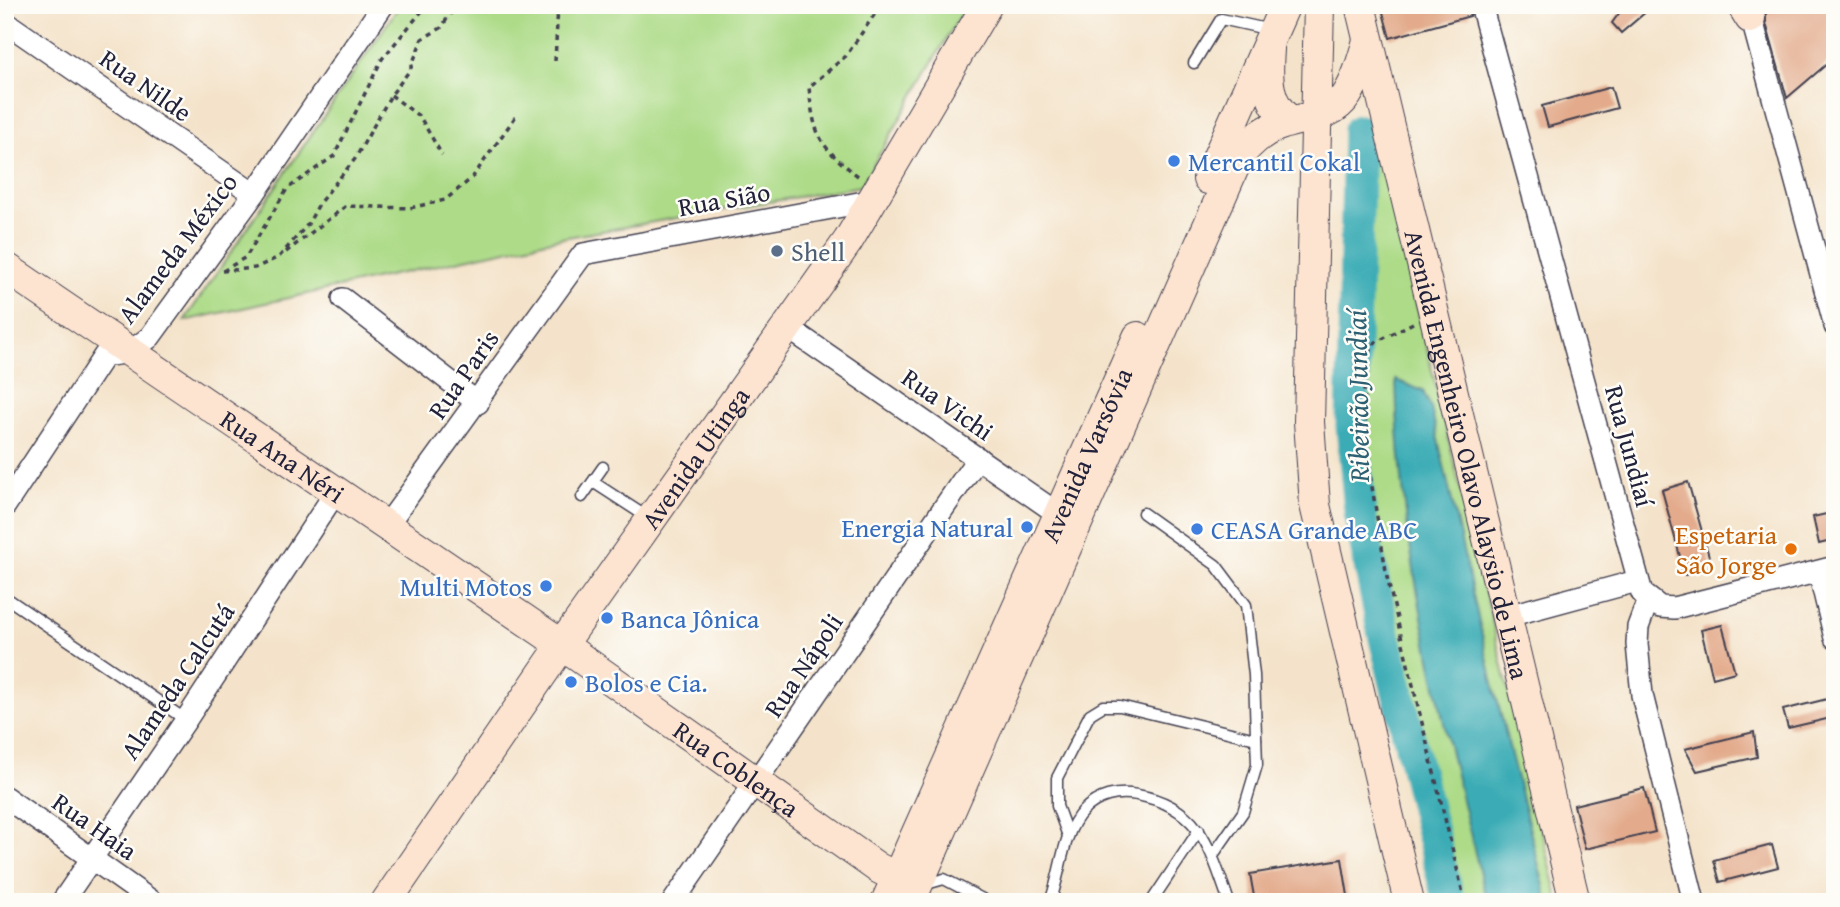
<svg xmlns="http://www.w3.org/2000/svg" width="1840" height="907" viewBox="0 0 1840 907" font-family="'Gentium Book Plus',serif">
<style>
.green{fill:#addb88;stroke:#687e62;stroke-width:2}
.water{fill:#3bacb5;stroke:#2e6778;stroke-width:2}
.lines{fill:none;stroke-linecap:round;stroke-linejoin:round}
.river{stroke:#3bacb5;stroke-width:33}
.building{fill:#e3ab8c}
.lane-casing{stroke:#423f50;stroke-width:13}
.street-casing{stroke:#423f50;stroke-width:24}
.secondary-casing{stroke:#423f50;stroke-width:32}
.path{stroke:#423f50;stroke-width:3.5;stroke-dasharray:5 5;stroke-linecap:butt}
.lane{stroke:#fff;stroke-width:10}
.street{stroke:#fff;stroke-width:21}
.secondary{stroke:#fde4d1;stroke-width:30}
.shop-dot{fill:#3f7fe0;stroke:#fdfcf7;stroke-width:2.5}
.service-dot{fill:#5c6f8a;stroke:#fdfcf7;stroke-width:2.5}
.food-dot{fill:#e8710a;stroke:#fdfcf7;stroke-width:2.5}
.labels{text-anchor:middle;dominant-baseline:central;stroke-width:5;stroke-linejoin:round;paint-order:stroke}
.street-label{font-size:26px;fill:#22223b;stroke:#fdfcf7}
.shop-label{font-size:26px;fill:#366cbe;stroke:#fdfcf7;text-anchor:start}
.service-label{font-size:26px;fill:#4e5e75;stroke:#fdfcf7;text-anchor:start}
.food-label{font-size:26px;fill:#c56008;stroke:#fdfcf7;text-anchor:end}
.water-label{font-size:28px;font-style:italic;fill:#2d6072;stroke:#fdfcf7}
</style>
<rect width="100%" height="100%" fill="#fdfcf7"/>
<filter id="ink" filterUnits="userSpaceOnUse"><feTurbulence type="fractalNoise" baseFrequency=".0143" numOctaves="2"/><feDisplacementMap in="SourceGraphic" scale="14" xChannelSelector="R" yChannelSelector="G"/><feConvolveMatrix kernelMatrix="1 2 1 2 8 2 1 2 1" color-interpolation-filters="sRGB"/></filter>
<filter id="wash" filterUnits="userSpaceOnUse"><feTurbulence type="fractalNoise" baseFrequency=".00686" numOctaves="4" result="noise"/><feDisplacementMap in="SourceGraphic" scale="28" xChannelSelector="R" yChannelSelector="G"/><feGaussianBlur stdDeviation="1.57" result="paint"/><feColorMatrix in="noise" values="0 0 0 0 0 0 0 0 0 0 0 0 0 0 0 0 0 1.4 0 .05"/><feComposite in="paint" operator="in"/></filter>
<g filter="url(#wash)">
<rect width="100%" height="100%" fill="#f4e3ca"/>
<!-- green -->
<g class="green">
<path d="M400,5h566l-105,181 -305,53 -372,82z"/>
<path d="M1376,136l183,766h-100l-78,-331 -22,-139 10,-293z"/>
</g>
<!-- water -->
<path class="water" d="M1396,380l27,11 8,17 61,271 56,223h-61c-42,-172 -88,-345 -91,-522z"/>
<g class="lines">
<!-- river -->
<path class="river" d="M1359,131l-7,295 9,94 22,110 66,272"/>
</g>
<g id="blocks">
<!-- building -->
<g class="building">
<path d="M1381,5h87l2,11 -80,22z"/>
<path d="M1625,5h29l-33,28 -9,-10z"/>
<path d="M1772,5h45l18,8v44l-48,41 -21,-75v-11z"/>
<path d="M1611,87l6,21 -69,19 -6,-21z"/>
<path d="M1688,482l24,85 -27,8 -23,-85z"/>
<path d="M1835,512v28l-16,4 -6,-27z"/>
<path d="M1722,625l13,47 -22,6 -12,-48z"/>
<path d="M1827,699l4,19 -43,10 -5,-18z"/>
<path d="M1754,732l3,25 -60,14 -12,-22z"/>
<path d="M1644,788l11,44 -70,17 -11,-44z"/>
<path d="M1772,845l6,22 -58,15 -6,-22z"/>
<path d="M1342,859l7,43h-94l-5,-28z"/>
</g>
</g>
</g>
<g filter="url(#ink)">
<use href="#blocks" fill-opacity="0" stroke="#423f50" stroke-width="2"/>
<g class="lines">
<defs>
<g id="lane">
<path d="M1194,63l27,-44 50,11"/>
<path d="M593,482l57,37"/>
<path d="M582,497l21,-30"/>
<path d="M1143,513l73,52 30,40 8,70 3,90 -14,47 -30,43"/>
<path d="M5,597l181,123"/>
<path d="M1068,836l-11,-30v-28l33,-64 13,-8h17l136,33"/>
<path d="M930,902l-14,-15 28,-8 44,23"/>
<path d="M1050,902c11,-28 12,-69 33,-91 14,-15 35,-20 54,-16 63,11 73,53 92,107"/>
<path d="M1151,902l48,-72"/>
</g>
<g id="street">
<path d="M1481,5l161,588 18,14 14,1 161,-41"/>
<path d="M1748,5l87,321"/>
<path d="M5,22l249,172"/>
<path d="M343,299l135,104"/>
<path d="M787,327l283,195"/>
<path d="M5,506l99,-150 26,-4 20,-15 104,-143 129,-189"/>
<path d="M387,525l196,-271 292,-54"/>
<path d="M1819,572l16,66"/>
<path d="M1648,600l-10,27 -1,17 5,51 52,207"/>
<path d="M1504,617l133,-36"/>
<path d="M5,797l148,105"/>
<path d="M62,902l124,-182 151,-230"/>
<path d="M673,902l305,-444"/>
</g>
<g id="secondary">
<path d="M1319,5l-10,417 6,83 94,397"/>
<path id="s1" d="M1360,5l215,897"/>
<path d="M1742,5l8,13"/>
<path d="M1269,49c-2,27 -3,56 22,72"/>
<path d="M1208,179l77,-174"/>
<path id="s2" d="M5,267l557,378 316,223 38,19"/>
<path id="s3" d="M386,902l176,-257 286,-404 139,-236"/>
<path id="s4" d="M886,902l252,-565"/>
<path d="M910,902l329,-746c11,-14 26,-27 44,-32 23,-8 49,-6 64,-29 10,-16 15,-34 20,-51"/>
</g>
</defs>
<!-- lane casing -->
<use href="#lane" class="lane-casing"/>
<!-- street casing -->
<use href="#street" class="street-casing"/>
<!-- secondary casing -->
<use href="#secondary" class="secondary-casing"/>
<!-- path -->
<g class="path">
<path d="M555,61l3,-56"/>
<path d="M391,95l29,22 22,38"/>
<path d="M858,176c-39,-30 -44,-40 -49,-89l37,-31 35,-51"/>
<path d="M286,252l60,-46 64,2 35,-8 27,-22 44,-62"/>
<path d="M222,271l33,-3 24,-11 29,-33 12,-22 35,-43 36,-64 19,-25 12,-31 19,-11 15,-23"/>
<path d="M223,271l23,-14 41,-68 47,-33 48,-97 45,-54"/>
<path d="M1413,323l-37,19 -13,21 4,94 20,120 78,325"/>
</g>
<!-- lane -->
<use href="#lane" class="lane"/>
<!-- street -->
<use href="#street" class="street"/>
<!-- secondary -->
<use href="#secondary" class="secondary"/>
</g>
</g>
<!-- markers -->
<g class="shop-dot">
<circle cx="1174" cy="161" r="7"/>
<circle cx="1027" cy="527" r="7"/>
<circle cx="1197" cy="529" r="7"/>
<circle cx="546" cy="586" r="7"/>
<circle cx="607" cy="618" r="7"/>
<circle cx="571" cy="682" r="7"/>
</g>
<circle class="service-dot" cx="777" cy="251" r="7"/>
<circle class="food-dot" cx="1791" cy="549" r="7"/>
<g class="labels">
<!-- street labels -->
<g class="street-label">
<text transform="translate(146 85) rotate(35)">Rua Nilde</text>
<text transform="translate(724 199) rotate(-10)">Rua Sião</text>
<text transform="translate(177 248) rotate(-53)">Alameda México</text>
<text transform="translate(463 374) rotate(-55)">Rua Paris</text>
<text transform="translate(948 404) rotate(35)">Rua Vichi</text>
<text transform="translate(1630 446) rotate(75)">Rua Jundiaí</text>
<text stroke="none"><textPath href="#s4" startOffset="490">Avenida Varsóvia</textPath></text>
<text stroke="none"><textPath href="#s1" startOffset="462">Avenida Engenheiro Olavo Alaysio de Lima</textPath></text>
<text stroke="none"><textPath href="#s2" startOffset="336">Rua Ana Néri</textPath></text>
<text stroke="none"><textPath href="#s3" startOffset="541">Avenida Utinga</textPath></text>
<text transform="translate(803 665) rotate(-56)">Rua Nápoli</text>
<text transform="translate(177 681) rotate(-56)">Alameda Calcutá</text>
<text stroke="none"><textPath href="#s2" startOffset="887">Rua Coblença</textPath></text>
<text transform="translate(95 826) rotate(35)">Rua Haia</text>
</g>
<!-- shop labels -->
<g class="shop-label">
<text x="1188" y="161">Mercantil Cokal</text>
<text x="1013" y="527" text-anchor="end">Energia Natural</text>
<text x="1211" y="529">CEASA Grande ABC</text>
<text x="532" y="586" text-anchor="end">Multi Motos</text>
<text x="621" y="618">Banca Jônica</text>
<text x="585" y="682">Bolos e Cia.</text>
</g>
<!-- service labels -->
<g class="service-label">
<text x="791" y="251">Shell</text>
</g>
<!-- food labels -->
<g class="food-label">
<text x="1777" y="534">Espetaria<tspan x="1777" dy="30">São Jorge</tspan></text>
</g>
<!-- water labels -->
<g class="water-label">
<text transform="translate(1357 396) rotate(-91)">Ribeirão Jundiaí</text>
</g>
</g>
<!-- margin -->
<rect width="1840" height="907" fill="none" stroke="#fdfcf7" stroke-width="28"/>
</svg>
